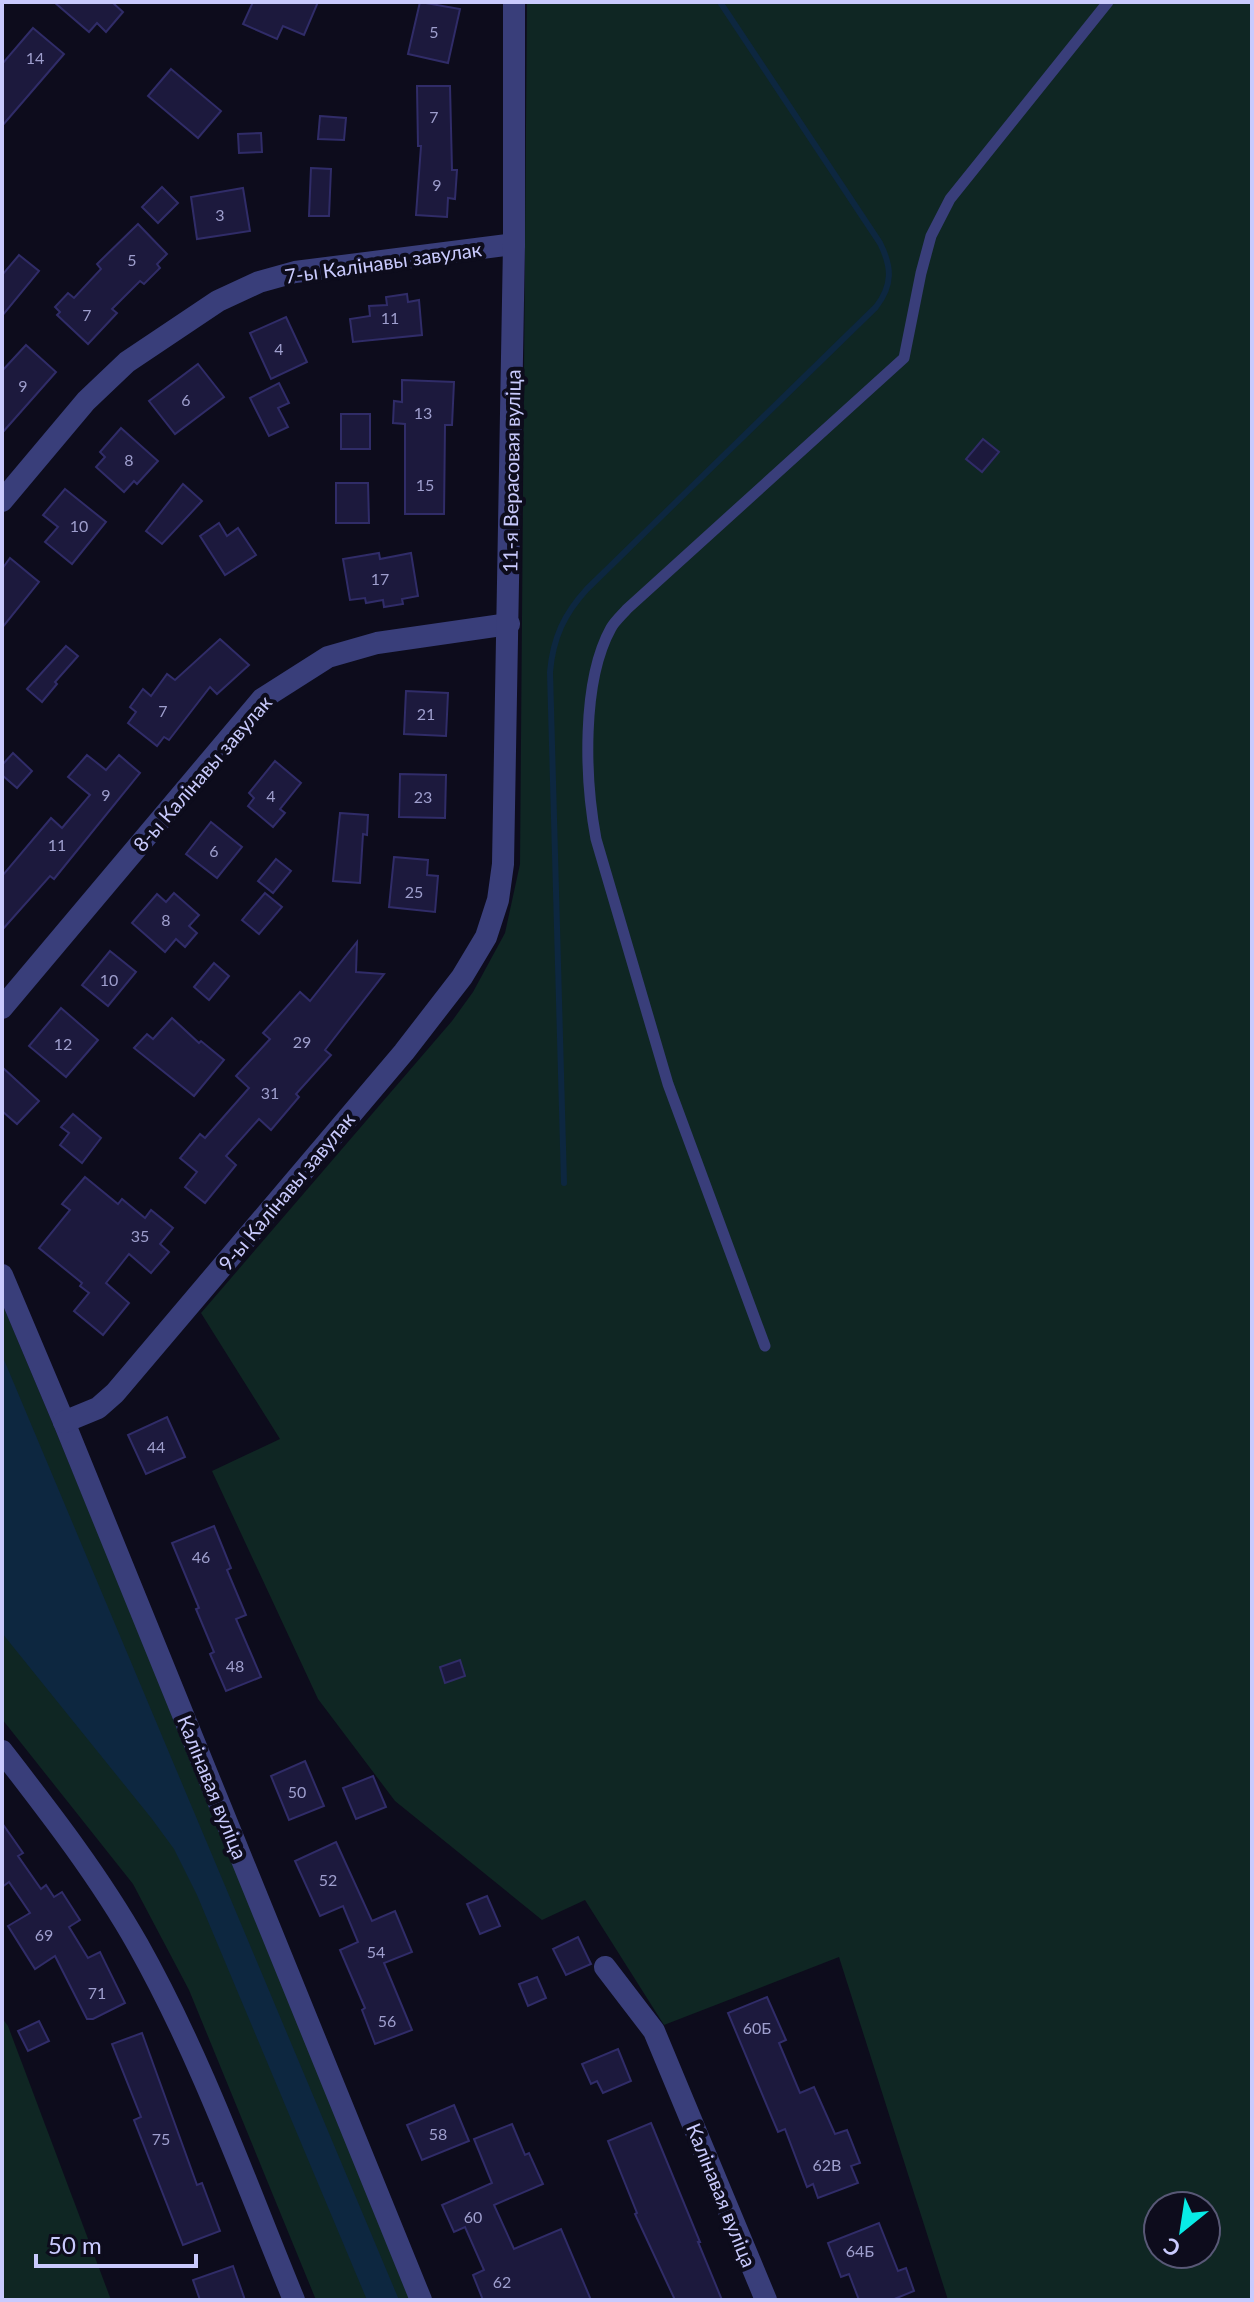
<svg xmlns="http://www.w3.org/2000/svg" width="1254" height="2302" viewBox="0 0 1254 2302" font-family="Lato,sans-serif">
<style>
.green{fill:#0f2623;fill-rule:evenodd}
.water{fill:#0d2740}
.lines{fill:none;stroke-linecap:round;stroke-linejoin:round}
.stream{stroke:#0d2740;stroke-width:6}
.building{fill:#1c193d;stroke:#302c68;stroke-width:2}
.lane{stroke:#393e7a;stroke-width:11}
.street{stroke:#393e7a;stroke-width:22}
.labels{text-anchor:middle;dominant-baseline:central;stroke-width:8;stroke-linejoin:round;paint-order:stroke}
.number-label{font-size:16px;fill:#9e9ecd}
.street-label{font-size:20px;fill:#c9cafd;stroke:#0d0c1c}
</style>
<rect width="100%" height="100%" fill="#0d0c1c"/>
<!-- green -->
<g class="green">
<path d="M527,2h725v2298h-304l-109,-343 -175,68 -79,-125 -43,20 -147,-119 -77,-102 -106,-228 68,-32 -79,-126 251,-292 21,-29 32,-59 15,-69zM1158,2206h48v48h-48z"/>
<path d="M2,1303l48,114 365,883h-99l-127,-310 -56,-106 -131,-165z"/>
<path d="M2,2018l6,8 103,274h-109z"/>
</g>
<!-- water -->
<path class="water" d="M2,1355l397,945h-32l-170,-405 -23,-46 -22,-30 -150,-186z"/>
<g class="lines">
<!-- stream -->
<path class="stream" d="M564,1183l-14,-511c3,-34 14,-58 37,-83l289,-282c17,-22 16,-40 4,-64l-160,-241"/>
</g>
<!-- building -->
<g class="building">
<path d="M54,2h58l11,10 -17,20 -9,-9 -8,9z"/>
<path d="M253,2h65l-14,33 -21,-9 -6,13 -34,-15z"/>
<path d="M420,2l40,7 -12,54 -40,-9z"/>
<path d="M33,28l31,26 -62,72v-62z"/>
<path d="M171,69l50,42 -23,27 -50,-42z"/>
<path d="M417,86h33l2,84h5l-2,29 -7,-1 -1,19 -31,-2 5,-69h-3z"/>
<path d="M320,116l26,2 -2,22 -26,-1z"/>
<path d="M261,133l1,19 -23,1 -1,-19z"/>
<path d="M311,168l20,1 -2,47h-20z"/>
<path d="M162,187l16,16 -20,20 -16,-16z"/>
<path d="M243,188l7,43 -53,8 -6,-42z"/>
<path d="M138,224l29,30 -10,10 3,4 -16,16 -4,-3 -28,28 5,4 -29,31 -31,-29 3,-3 -5,-5 13,-14 6,5 27,-29 -4,-5z"/>
<path d="M19,255l20,16 -37,45v-41z"/>
<path d="M407,294l1,8 11,-2 3,35 -69,7 -3,-23 20,-3 -1,-10 18,-1 -1,-8z"/>
<path d="M286,317l21,45 -36,17 -21,-46z"/>
<path d="M26,345l30,27 -54,61v-62z"/>
<path d="M198,364l26,33 -49,37 -26,-33z"/>
<path d="M402,380l52,2 -2,43h-7l-1,89h-39v-90l-12,-1 1,-22 8,1z"/>
<path d="M279,383l10,20 -11,5 10,19 -19,9 -19,-38z"/>
<rect x="341" y="414" width="29" height="35"/>
<path d="M121,428l37,33 -21,23 -3,-3 -10,11 -28,-25 9,-10 -5,-5z"/>
<path d="M983,439l16,13 -17,20 -16,-13z"/>
<path d="M336,483h32l1,40h-33z"/>
<path d="M183,484l19,17 -40,43 -16,-13z"/>
<path d="M65,489l41,33 -34,42 -27,-22 13,-15 -15,-12z"/>
<path d="M219,523l8,13 11,-8 18,27 -31,20 -25,-39z"/>
<path d="M379,553l1,6 31,-6 7,43 -16,3 1,5 -19,3 -1,-7 -17,3 -1,-5 -15,2 -7,-41z"/>
<path d="M10,558l29,24 -37,46v-59z"/>
<path d="M220,639l29,26 -32,29 -7,-7 -41,53 -5,-3 -7,9 -29,-23 8,-11 -6,-5 13,-18 8,7 16,-22 8,6z"/>
<path d="M66,646l12,10 -23,26 2,2 -15,18 -15,-13z"/>
<path d="M406,691l42,2 -2,43 -42,-2z"/>
<path d="M13,753l19,18 -15,17 -15,-13v-10z"/>
<path d="M87,755l19,15 13,-15 21,18 -86,106 -4,-3 -48,54v-54l49,-58 11,10 28,-33 -22,-18z"/>
<path d="M275,761l26,22 -21,26 5,4 -12,14 -25,-21 6,-8 -5,-5z"/>
<path d="M400,774l46,1 -1,43 -46,-1z"/>
<path d="M340,813l28,2 -1,20 -4,-1 -3,49 -27,-2z"/>
<path d="M211,822l31,25 -25,31 -31,-24z"/>
<path d="M394,857l34,3 -1,15 11,1 -3,36 -46,-5z"/>
<path d="M276,859l15,12 -18,22 -15,-12z"/>
<path d="M174,893l25,22 -10,11 8,7 -12,14 -9,-8 -11,13 -33,-29 25,-29 9,8z"/>
<path d="M265,893l17,14 -23,27 -17,-14z"/>
<path d="M357,942l-1,30 28,2 -59,76 6,5 -35,39 3,3 -28,33 -12,-11 -33,37 10,9 -31,38 -20,-16 12,-15 -17,-14 20,-24 5,4 44,-50 -13,-12 34,-37 -7,-6 37,-41 10,9z"/>
<path d="M110,951l26,21 -28,34 -26,-21z"/>
<path d="M214,963l15,13 -20,24 -15,-13z"/>
<path d="M61,1008l37,32 -32,37 -37,-31z"/>
<path d="M172,1018l27,25 2,-2 23,19 -30,36 -60,-48 13,-14 6,5z"/>
<path d="M2,1067l37,34 -22,23 -15,-13z"/>
<path d="M73,1114l28,24 -19,25 -22,-18 9,-12 -8,-6z"/>
<path d="M85,1177l33,27 4,-5 23,19 6,-8 22,18 -13,16 9,8 -18,21 -22,-19 -23,29 23,20 -26,32 -29,-24 15,-18 -9,-7 2,-3 -43,-35 31,-38 -8,-6z"/>
<path d="M167,1417l18,40 -39,17 -18,-39z"/>
<path d="M214,1526l17,42 -4,2 19,45 -10,4 25,58 -35,14 -16,-37 4,-2 -18,-43 3,-1 -27,-65z"/>
<path d="M460,1660l5,16 -20,7 -5,-16z"/>
<path d="M305,1761l19,45 -35,14 -18,-44z"/>
<path d="M373,1776l13,31 -30,12 -13,-31z"/>
<path d="M2,1823l21,30 -5,3 23,33 5,-4 8,12 8,-5 18,28 -11,7 19,31 12,-6 25,51 -32,16h-6l-32,-63 -20,13 -27,-43 22,-13 -21,-31 -7,5z"/>
<path d="M336,1842l36,79 23,-10 17,41 -28,11 28,67 -37,14 -13,-34 3,-2 -25,-58 18,-8 -15,-36 -23,10 -25,-55z"/>
<path d="M487,1896l13,30 -20,8 -13,-30z"/>
<path d="M578,1937l13,27 -25,11 -13,-26z"/>
<path d="M537,1977l9,21 -18,8 -9,-22z"/>
<path d="M767,1997l19,43 -7,3 21,50 14,-6 21,47 12,-4 13,33 -9,3 7,17 -40,15 -5,-14 -6,3 -22,-58 -7,3 -50,-119z"/>
<path d="M39,2021l10,20 -21,10 -10,-20z"/>
<path d="M142,2033l55,152 5,-2 18,48 -37,14 -49,-125 7,-3 -29,-73z"/>
<path d="M618,2049l13,32 -28,12 -6,-12 -6,3 -9,-20z"/>
<path d="M454,2105l15,36 -47,19 -15,-35z"/>
<path d="M651,2123l49,119h-2l24,58h-47l-40,-86 2,-1 -29,-72z"/>
<path d="M512,2124l13,31 4,-2 14,31 -49,21 20,44 47,-20 30,71h-108l-10,-25 11,-5 -19,-43 -11,5 -12,-27 50,-22 -18,-44z"/>
<path d="M879,2223l19,48 8,-3 8,23 -22,9h-33l-10,-26 -8,3 -13,-34z"/>
<path d="M233,2266l12,34h-45l-7,-20z"/>
</g>
<g class="lines">
<!-- lane -->
<path class="lane" d="M765,1346l-97,-262 -72,-245c-11,-59 -15,-157 15,-211 4,-7 11,-13 16,-19l277,-251 17,-85 10,-37 19,-37 158,-197"/>
<!-- street -->
<g class="street">
<path d="M2,501l84,-100 41,-39 91,-61 41,-19 36,-10 219,-28"/>
<path d="M2,1008l260,-309 66,-42 49,-14 132,-19"/>
<path d="M2,1275l62,147 357,878"/>
<path d="M64,1422l34,-14 17,-15 289,-341 58,-75 24,-40 12,-37 5,-36 11,-620v-242"/>
<path d="M2,1751c48,62 97,125 136,194 63,112 107,236 156,355"/>
<path d="M605,1967l49,64 112,269"/>
</g>
</g>
<g class="labels">
<!-- number labels -->
<g class="number-label">
<text x="434" y="31">5</text>
<text x="35" y="57">14</text>
<text x="434" y="116">7</text>
<text x="437" y="184">9</text>
<text x="220" y="214">3</text>
<text x="132" y="259">5</text>
<text x="87" y="314">7</text>
<text x="390" y="317">11</text>
<text x="279" y="348">4</text>
<text x="23" y="385">9</text>
<text x="186" y="399">6</text>
<text x="423" y="412">13</text>
<text x="129" y="459">8</text>
<text x="425" y="484">15</text>
<text x="79" y="525">10</text>
<text x="380" y="578">17</text>
<text x="163" y="710">7</text>
<text x="426" y="713">21</text>
<text x="106" y="794">9</text>
<text x="271" y="795">4</text>
<text x="423" y="796">23</text>
<text x="57" y="844">11</text>
<text x="214" y="850">6</text>
<text x="414" y="891">25</text>
<text x="166" y="919">8</text>
<text x="109" y="979">10</text>
<text x="302" y="1041">29</text>
<text x="63" y="1043">12</text>
<text x="270" y="1092">31</text>
<text x="140" y="1235">35</text>
<text x="156" y="1446">44</text>
<text x="201" y="1556">46</text>
<text x="235" y="1665">48</text>
<text x="297" y="1791">50</text>
<text x="328" y="1879">52</text>
<text x="44" y="1934">69</text>
<text x="376" y="1951">54</text>
<text x="97" y="1992">71</text>
<text x="387" y="2020">56</text>
<text x="757" y="2027">60Б</text>
<text x="438" y="2133">58</text>
<text x="161" y="2138">75</text>
<text x="827" y="2164">62В</text>
<text x="473" y="2216">60</text>
<text x="860" y="2250">64Б</text>
<text x="502" y="2281">62</text>
</g>
<!-- street labels -->
<g class="street-label">
<text transform="translate(383 262) rotate(-8)">7-ы Калінавы завулак</text>
<text transform="translate(511 471) rotate(-89)">11-я Верасовая вуліца</text>
<text transform="translate(202 773) rotate(-49)">8-ы Калінавы завулак</text>
<text transform="translate(286 1191) rotate(-50)">9-ы Калінавы завулак</text>
<text transform="translate(213 1787) rotate(68)">Калінавая вуліца</text>
<text transform="translate(722 2195) rotate(68)">Калінавая вуліца</text>
</g>
</g>
<!-- border -->
<rect width="1254" height="2302" fill="none" stroke="#c9cafd" stroke-width="8"/>
<!-- north arrow -->
<g transform="translate(1182 2230) rotate(210)"><circle r="38" fill="#0d0c1c" stroke="#585876" stroke-width="2"/>
<path d="M0-6L14 30L0 20L-14 30Z" fill="#08ebe6"/>
<text y="-12" font-size="22" font-weight="bold" text-anchor="middle" fill="#c9cafd">С</text>
</g>
<!-- scale -->
<path d="M36 2254v12h160v-12" fill="none" stroke="#c9cafd" stroke-width="4"/>
<text x="48" y="2254" font-size="24" fill="#c9cafd" stroke="#0d0c1c" stroke-width="6" paint-order="stroke">50 m</text>
</svg>
